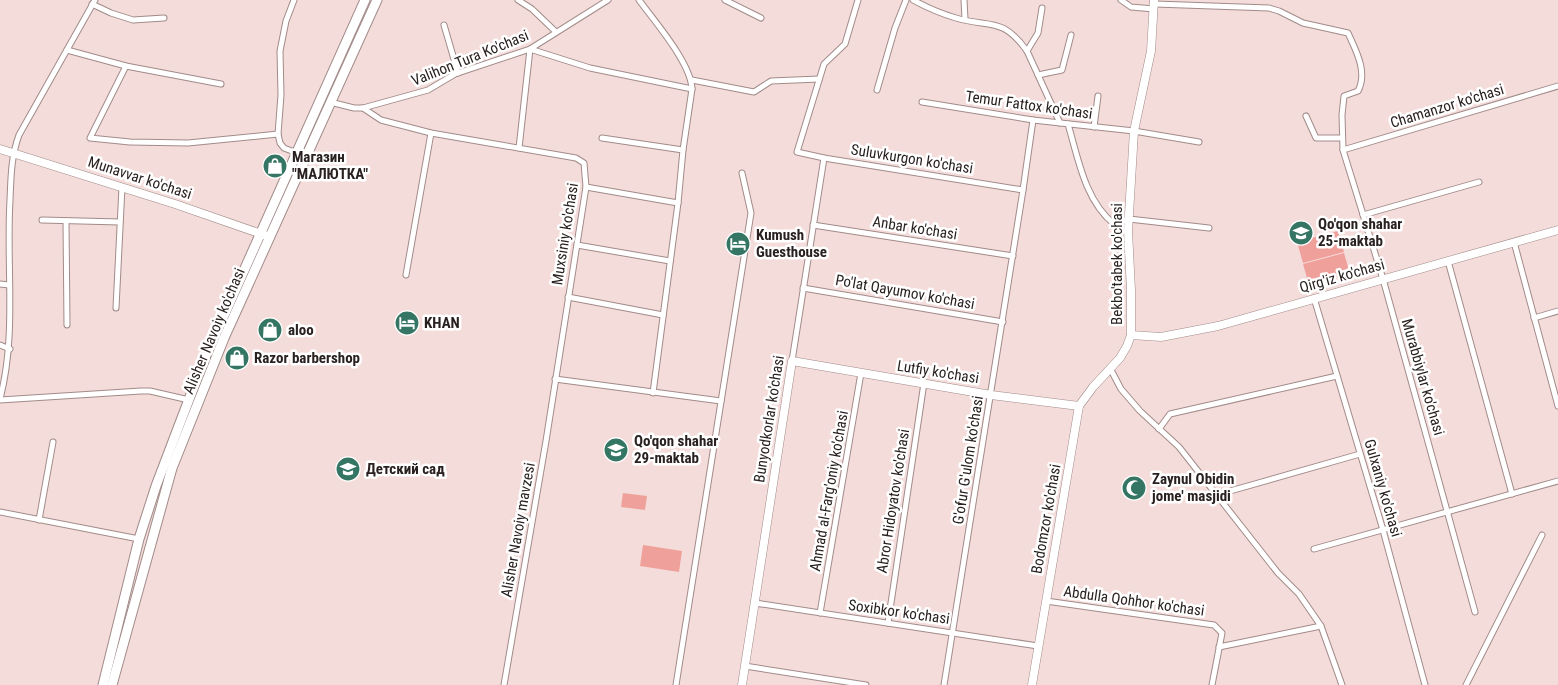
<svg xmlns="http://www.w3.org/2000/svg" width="1558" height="685" viewBox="0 0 1558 685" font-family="'Roboto Condensed',sans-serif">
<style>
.green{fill:#efa09b}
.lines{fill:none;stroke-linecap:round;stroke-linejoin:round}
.street-casing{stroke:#a18b89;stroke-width:7}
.secondary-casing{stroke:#a18b89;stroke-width:9}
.primary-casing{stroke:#a18b89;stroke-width:11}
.street{stroke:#fff;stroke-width:5}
.secondary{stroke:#fff;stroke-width:8}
.primary{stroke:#fff;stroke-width:9}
.labels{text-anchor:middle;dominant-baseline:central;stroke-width:5;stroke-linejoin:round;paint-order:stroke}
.street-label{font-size:15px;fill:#292120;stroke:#fff}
.poi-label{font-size:15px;font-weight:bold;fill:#292120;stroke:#fff;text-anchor:start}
</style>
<rect width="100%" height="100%" fill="#f4dcda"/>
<!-- green -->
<g class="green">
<path d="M1338,231l6,21 -41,11 -6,-21z"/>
<path d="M1344,253l6,21 -41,11 -6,-21z"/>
<path d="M623,493l24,3 -2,14 -24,-3z"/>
<path d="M643,545l39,6 -3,21 -39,-6z"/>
</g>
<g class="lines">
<defs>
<g id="street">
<path d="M294,0l-8,21 -6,30 1,44 -3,39 2,9 4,5 13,5"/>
<path d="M518,0l14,9 24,23"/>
<path d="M639,0c16,22 52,63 53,89l-9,61 -5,53 -25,190"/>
<path d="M725,0l36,18"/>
<path d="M858,0l-13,44 -21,20 -27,88 27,6 199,32"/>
<path d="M913,0c13,7 29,14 43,18 34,10 46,-2 71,33l33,72"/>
<path d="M964,0l1,19"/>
<path d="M1121,0l10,7 23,2"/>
<path d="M92,4l19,9 22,7 31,-2"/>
<path d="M1155,4l114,4 10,3 24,12 45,10c8,18 20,39 10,58l-14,5 -2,19 1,35 40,129 92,333"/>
<path d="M444,25l14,48"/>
<path d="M67,50l59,16 95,18"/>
<path d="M1027,51l11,-18 4,-25"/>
<path d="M126,66l-36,72 40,4 58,1 90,-9"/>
<path d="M1038,75l24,-5 9,-35"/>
<path d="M692,80l62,12 17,-11 48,-2"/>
<path d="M877,90l18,-62 11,-28"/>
<path d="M330,102l24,6h9l65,-18 27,-16 75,-25 78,-49"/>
<path d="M922,102l111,18 101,11 65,11"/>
<path d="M363,108l18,12 50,13 145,25 8,5 2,24 -40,254 -42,244"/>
<path d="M1306,116l10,22h26"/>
<path d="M1068,124c10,34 17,77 46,100l15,-5 80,9"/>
<path d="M1094,127l4,-31"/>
<path d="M602,138l81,12"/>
<path d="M519,148l11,-99 60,19 102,21"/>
<path d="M1343,150l215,-64"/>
<path d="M586,187l92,16"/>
<path d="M1363,215l116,-33"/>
<path d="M42,220l78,2"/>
<path d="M66,221l1,104"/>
<path d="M813,225l200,31"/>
<path d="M1514,242l44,164"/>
<path d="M577,245l93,16"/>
<path d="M1448,261l64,233"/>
<path d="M406,275l25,-142"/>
<path d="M0,284l9,1"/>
<path d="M803,288l200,34"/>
<path d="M568,297l95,18"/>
<path d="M1314,298l69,232 42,155"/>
<path d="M116,308l6,-121"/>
<path d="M1534,318l24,-7"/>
<path d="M0,345l10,4"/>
<path d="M792,361l32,-203"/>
<path d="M1111,370l10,19 19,22 39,36 99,126 21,21 22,32 21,59"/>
<path d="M555,379l166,22"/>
<path d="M0,399c17,-65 6,-133 10,-199 1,-24 1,-43 9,-65l76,-135"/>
<path d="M0,400l141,-9h9l39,9"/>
<path d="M1159,429l11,-15 167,-38"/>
<path d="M1216,495l144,-41"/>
<path d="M0,512l139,27"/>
<path d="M39,520l14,-78"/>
<path d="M1314,549l244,-68"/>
<path d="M1046,601l168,24 8,8 -10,52"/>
<path d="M755,603l283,43"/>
<path d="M820,613l41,-240"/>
<path d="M888,623l36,-240"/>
<path d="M1219,647l102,-21"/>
<path d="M745,666l121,19"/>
<path d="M676,685l75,-472 -9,-40"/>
<path d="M944,685l79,-495 10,-70"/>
<path d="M1466,685l76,-150"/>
</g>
<g id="secondary">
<path d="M0,149l175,55 95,33"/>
<path d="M1131,335l30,2 57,-11 340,-96"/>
<path d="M742,685l50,-324 199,34 88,11"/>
<path d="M1032,685l47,-279 14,-19 27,-29 7,-12 4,-11v-45l-3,-59 6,-100 17,-80 3,-51"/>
</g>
<g id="primary">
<path d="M103,685l36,-146 17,-53 48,-126 161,-360"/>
<path d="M112,685l60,-217 52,-130 153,-338"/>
</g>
</defs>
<!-- street casing -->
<use href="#street" class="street-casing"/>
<!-- secondary casing -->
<use href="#secondary" class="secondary-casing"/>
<!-- primary casing -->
<use href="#primary" class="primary-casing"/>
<!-- street -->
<use href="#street" class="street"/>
<!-- secondary -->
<use href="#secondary" class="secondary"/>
<!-- primary -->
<use href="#primary" class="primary"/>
</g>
<!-- icons -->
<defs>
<symbol id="shop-disc" viewBox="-11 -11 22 22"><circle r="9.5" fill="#357563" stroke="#fff"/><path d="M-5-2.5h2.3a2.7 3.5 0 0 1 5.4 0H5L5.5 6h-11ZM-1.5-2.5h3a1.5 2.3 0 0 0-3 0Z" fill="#fff"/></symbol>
<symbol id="school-disc" viewBox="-11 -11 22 22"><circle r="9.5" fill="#357563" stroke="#fff"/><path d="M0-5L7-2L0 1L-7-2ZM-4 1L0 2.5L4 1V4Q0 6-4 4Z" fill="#fff"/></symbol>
<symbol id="hotel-disc" viewBox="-11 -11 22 22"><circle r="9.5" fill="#357563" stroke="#fff"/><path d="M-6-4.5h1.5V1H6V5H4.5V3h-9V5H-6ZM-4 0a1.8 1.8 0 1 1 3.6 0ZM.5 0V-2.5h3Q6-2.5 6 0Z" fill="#fff"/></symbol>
<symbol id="mosque-disc" viewBox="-11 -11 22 22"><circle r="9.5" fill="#357563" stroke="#fff"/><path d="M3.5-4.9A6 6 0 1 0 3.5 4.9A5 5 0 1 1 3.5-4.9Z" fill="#fff"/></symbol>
</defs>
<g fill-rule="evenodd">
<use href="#shop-disc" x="261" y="152" width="28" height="28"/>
<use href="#school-disc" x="1287" y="219" width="28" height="28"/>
<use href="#hotel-disc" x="724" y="230" width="28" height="28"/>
<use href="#hotel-disc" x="393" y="309" width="28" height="28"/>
<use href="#shop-disc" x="256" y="316" width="28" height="28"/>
<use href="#shop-disc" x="223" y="344" width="28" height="28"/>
<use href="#school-disc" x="602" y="436" width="28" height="28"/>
<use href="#school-disc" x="334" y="455" width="28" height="28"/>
<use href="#mosque-disc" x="1120" y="474" width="28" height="28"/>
</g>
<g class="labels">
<!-- street labels -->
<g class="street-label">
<text transform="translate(470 58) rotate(-22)">Valihon Tura Ko'chasi</text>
<text transform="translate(1029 105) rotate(8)">Temur Fattox ko'chasi</text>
<text transform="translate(1447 106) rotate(-17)">Chamanzor ko'chasi</text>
<text transform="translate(912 159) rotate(9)">Suluvkurgon ko'chasi</text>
<text transform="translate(140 178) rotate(18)">Munavvar ko'chasi</text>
<text transform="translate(915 228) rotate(9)">Anbar ko'chasi</text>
<text transform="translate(565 234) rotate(-81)">Muxsiniy ko'chasi</text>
<text transform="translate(1117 264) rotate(-90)">Bekbo'tabek ko'chasi</text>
<text transform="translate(1342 276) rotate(-16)">Qirg'iz ko'chasi</text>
<text transform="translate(905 292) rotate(10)">Po'lat Qayumov ko'chasi</text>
<text transform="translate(214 331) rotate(-67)">Alisher Navoiy ko'chasi</text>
<text transform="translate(938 372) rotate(9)">Lutfiy ko'chasi</text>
<text transform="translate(1423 377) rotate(74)">Murabbiylar ko'chasi</text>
<text transform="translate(769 419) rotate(-81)">Bunyodkorlar ko'chasi</text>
<text transform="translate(968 460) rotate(-81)">G'ofur G'ulom ko'chasi</text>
<text transform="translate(1383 488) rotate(74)">Gulxaniy ko'chasi</text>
<text transform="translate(829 491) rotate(-80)">Ahmad al-Farg'oniy ko'chasi</text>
<text transform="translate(893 501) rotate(-81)">Abror Hidoyatov ko'chasi</text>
<text transform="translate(1046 519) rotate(-80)">Bodomzor ko'chasi</text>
<text transform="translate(518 530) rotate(-80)">Alisher Navoiy mavzesi</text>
<text transform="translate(1134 601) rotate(8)">Abdulla Qohhor ko'chasi</text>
<text transform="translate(899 612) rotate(8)">Soxibkor ko'chasi</text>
</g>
<!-- poi labels -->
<g class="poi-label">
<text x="292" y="157">Магазин<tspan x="292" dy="17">"МАЛЮТКА"</tspan></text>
<text x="1318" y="224">Qo'qon shahar<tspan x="1318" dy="17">25-maktab</tspan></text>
<text x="756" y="235">Kumush<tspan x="756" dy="17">Guesthouse</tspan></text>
<text x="424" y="323">KHAN</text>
<text x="288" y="330">aloo</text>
<text x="254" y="358">Razor barbershop</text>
<text x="634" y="441">Qo'qon shahar<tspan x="634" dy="17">29-maktab</tspan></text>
<text x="366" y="469">Детский сад</text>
<text x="1152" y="479">Zaynul Obidin<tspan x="1152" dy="17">jome' masjidi</tspan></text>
</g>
</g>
</svg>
